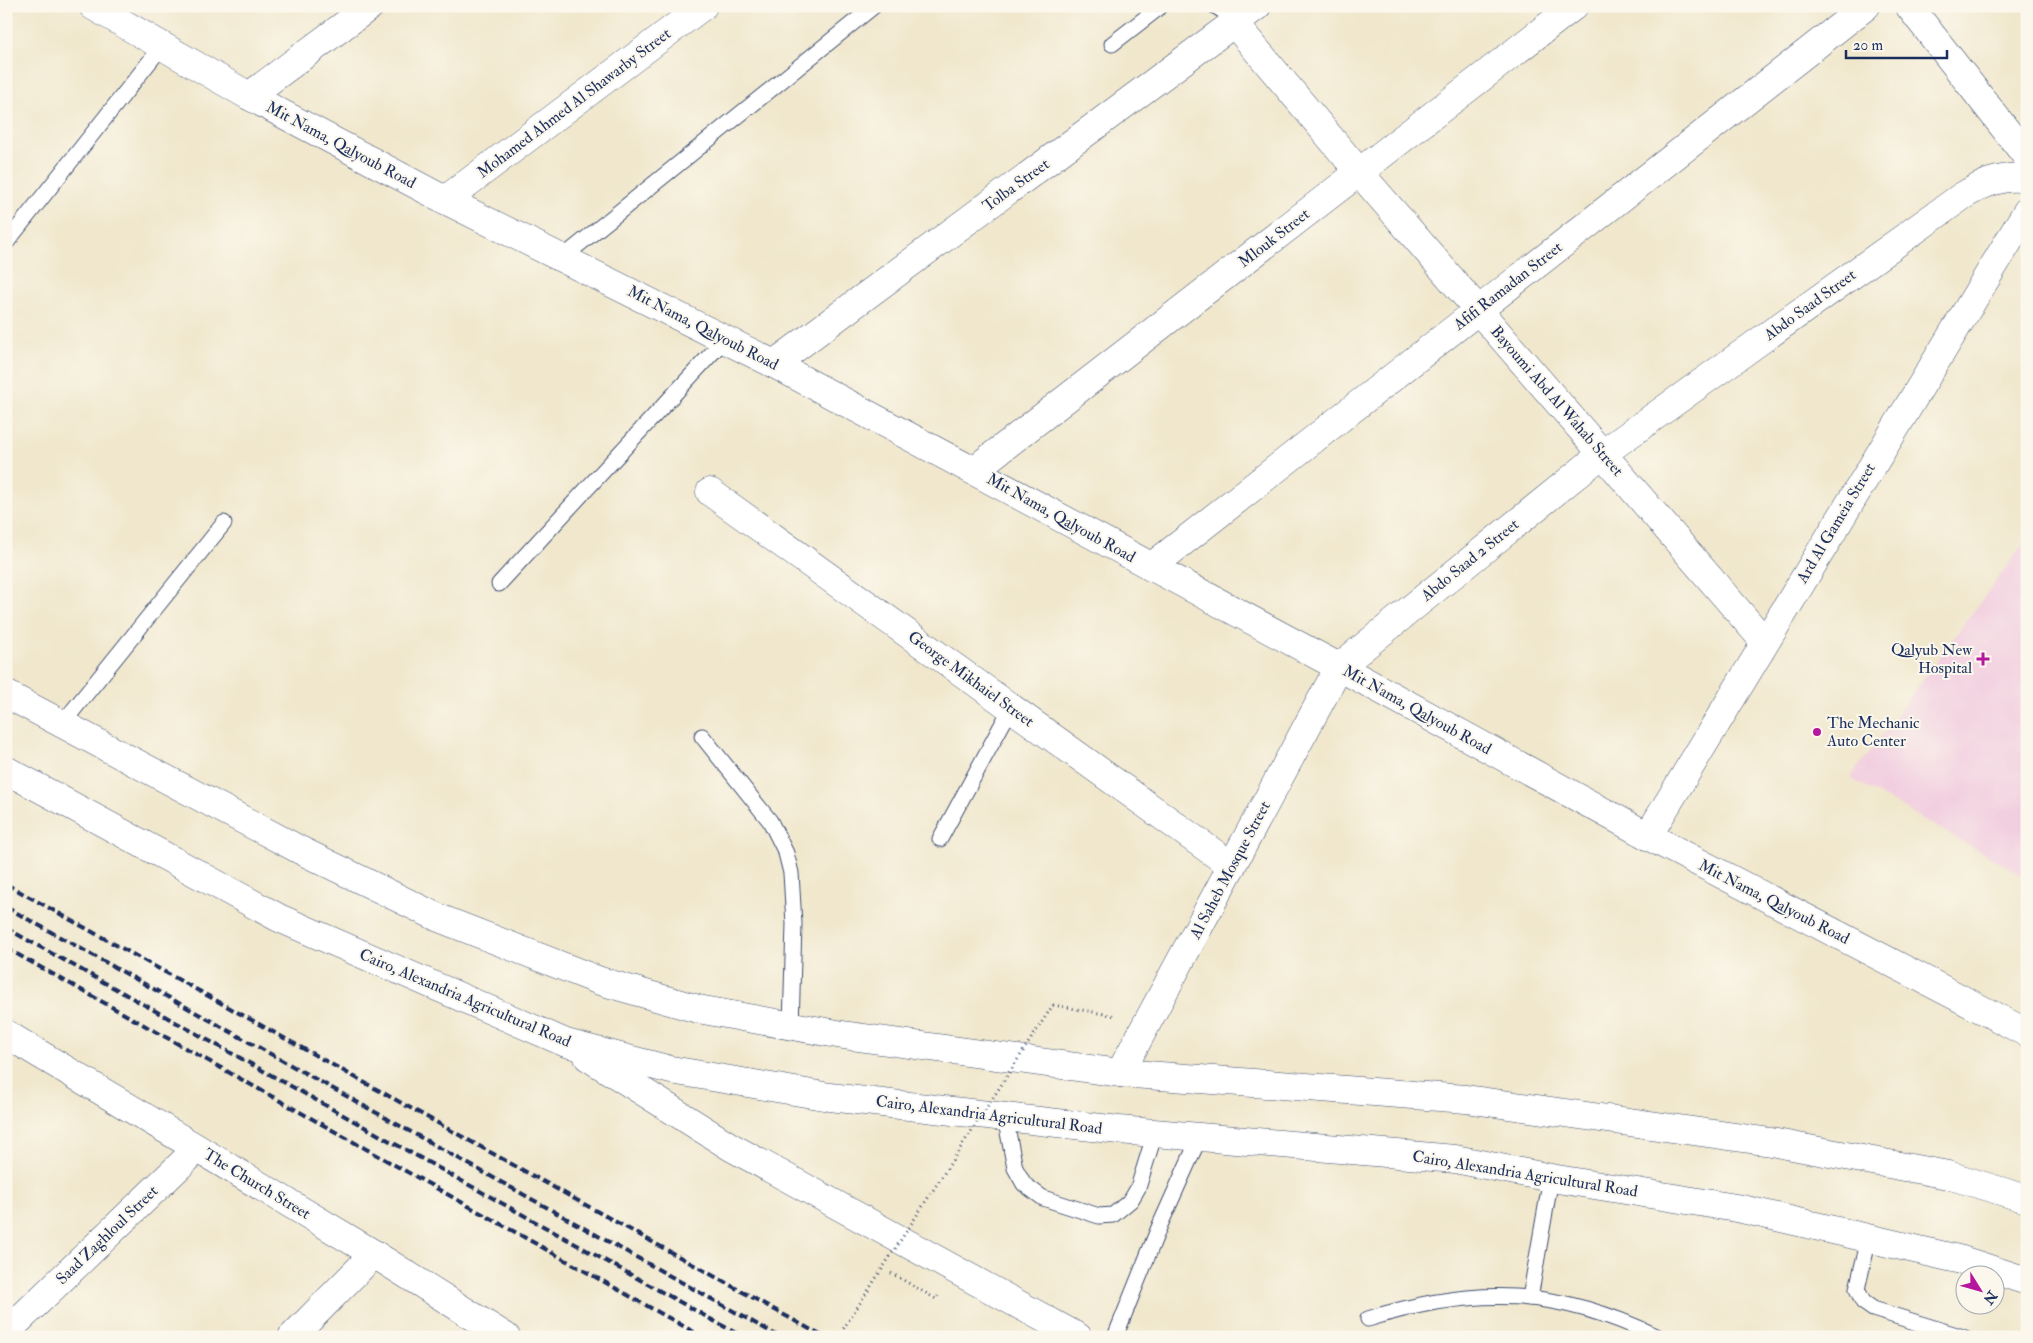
<svg xmlns="http://www.w3.org/2000/svg" width="2033" height="1343" viewBox="0 0 2033 1343" font-family="'IM FELL Double Pica',serif">
<style>
.built{fill:#f2cfe0}
.lines{fill:none;stroke-linecap:round;stroke-linejoin:round}
.lane-casing{stroke:#3b4b6e;stroke-width:17}
.street-casing{stroke:#3b4b6e;stroke-width:29}
.secondary-casing{stroke:#3b4b6e;stroke-width:29}
.highway-casing{stroke:#3b4b6e;stroke-width:29}
.path{stroke:#3b4b6e;stroke-width:3;stroke-dasharray:1 4;stroke-linecap:butt}
.lane{stroke:#fff;stroke-width:15}
.street{stroke:#fff;stroke-width:28}
.secondary{stroke:#fff;stroke-width:28}
.highway{stroke:#fff;stroke-width:28}
.rail{stroke:#1b2f5e;stroke-width:4;stroke-dasharray:8 4;stroke-linecap:butt}
.path-bridge{stroke:#3b4b6e;stroke-width:3;stroke-dasharray:1 4;stroke-linecap:butt}
.poi-dot{fill:#b5179e;stroke:#fbf7ec;stroke-width:2}
.labels{text-anchor:middle;dominant-baseline:central;stroke-width:4;stroke-linejoin:round;paint-order:stroke}
.street-label{font-size:16px;fill:#1b2f5e;stroke:#fbf7ec}
.poi-label{font-size:16px;fill:#1b2f5e;stroke:#fbf7ec;text-anchor:end}
</style>
<rect width="100%" height="100%" fill="#fbf7ec"/>
<filter id="ink" filterUnits="userSpaceOnUse"><feTurbulence type="fractalNoise" baseFrequency=".02" numOctaves="2"/><feDisplacementMap in="SourceGraphic" scale="10" xChannelSelector="R" yChannelSelector="G"/><feConvolveMatrix kernelMatrix="1 2 1 2 8 2 1 2 1" color-interpolation-filters="sRGB"/></filter>
<filter id="wash" filterUnits="userSpaceOnUse"><feTurbulence type="fractalNoise" baseFrequency=".0096" numOctaves="4" result="noise"/><feDisplacementMap in="SourceGraphic" scale="20" xChannelSelector="R" yChannelSelector="G"/><feGaussianBlur stdDeviation="1.12" result="paint"/><feColorMatrix in="noise" values="0 0 0 0 0 0 0 0 0 0 0 0 0 0 0 0 0 1.4 0 .05"/><feComposite in="paint" operator="in"/></filter>
<g filter="url(#wash)">
<rect width="100%" height="100%" fill="#f0e7cc"/>
<!-- built -->
<path class="built" d="M2027,539v339l-177,-100z"/>
</g>
<g filter="url(#ink)">
<g class="lines">
<defs>
<g id="lane">
<path d="M1215,6l8,5 11,12"/>
<path d="M1112,44l49,-38"/>
<path d="M6,243l156,-197"/>
<path d="M562,258l312,-252"/>
<path d="M499,584l226,-245"/>
<path d="M62,724l162,-201"/>
<path d="M702,736l68,85 16,32 5,20 3,51 -3,102"/>
<path d="M940,839l71,-131"/>
<path d="M1005,1117l10,51 9,16 19,14 56,18 14,-1 18,-15 7,-12 17,-55"/>
<path d="M1869,1238l-12,51 6,13 10,7 90,28"/>
<path d="M1530,1298l21,-120"/>
<path d="M1368,1319c106,-34 190,-31 290,18"/>
<path d="M1115,1337l45,-112 40,-89"/>
</g>
<g id="street">
<path d="M93,6l156,90 196,104 329,164 565,303 309,169 379,197"/>
<path d="M1909,6l118,151"/>
<path d="M1234,23l125,149 405,469"/>
<path d="M249,96l121,-90"/>
<path d="M445,200l258,-194"/>
<path d="M774,364l483,-358"/>
<path d="M974,470l600,-464"/>
<path d="M710,492l522,374"/>
<path d="M1151,567l715,-561"/>
<path d="M1648,836l379,-625"/>
<path d="M1120,1073l219,-406 263,-213 359,-257c21,-13 40,-22 66,-19"/>
<path d="M18,1321l179,-172"/>
<path d="M292,1337l82,-83"/>
</g>
<path id="secondary" d="M6,1034l368,220 132,83"/>
<g id="highway">
<path d="M6,694l294,156 139,68 161,63 98,28 145,26 277,38 346,26 305,43 177,33 79,24"/>
<path d="M6,770l273,148 287,125 105,27 159,27 175,20 114,13 336,29 96,19 191,31 220,51 65,21"/>
<path d="M588,1057l143,90 347,190"/>
</g>
</defs>
<!-- lane casing -->
<use href="#lane" class="lane-casing"/>
<!-- street casing -->
<use href="#street" class="street-casing"/>
<!-- secondary casing -->
<use href="#secondary" class="secondary-casing"/>
<!-- highway casing -->
<use href="#highway" class="highway-casing"/>
<!-- path -->
<g class="path">
<path d="M1053,1005l63,11"/>
<path d="M891,1273l45,26 2,-3"/>
</g>
<!-- lane -->
<use href="#lane" class="lane"/>
<!-- street -->
<use href="#street" class="street"/>
<!-- secondary -->
<use href="#secondary" class="secondary"/>
<!-- highway -->
<use href="#highway" class="highway"/>
<!-- rail -->
<g class="rail">
<path d="M6,884l818,453"/>
<path d="M6,907l774,430"/>
<path d="M6,928l737,409"/>
<path d="M6,948l697,389"/>
</g>
<!-- path-bridge -->
<path class="path-bridge" d="M838,1337l215,-332"/>
</g>
</g>
<!-- markers -->
<g class="poi-dot">
<path d="M1980.5 651.5h5v5h5v5h-5v5h-5v-5h-5v-5h5z"/>
<circle cx="1817" cy="732" r="5"/>
</g>
<g class="labels">
<!-- street labels -->
<g class="street-label">
<text transform="translate(574 103) rotate(-37)">Mohamed Ahmed Al Shawarby Street</text>
<text transform="translate(341 145) rotate(28)">Mit Nama, Qalyoub Road</text>
<text transform="translate(1016 185) rotate(-36)">Tolba Street</text>
<text transform="translate(1274 238) rotate(-38)">Mlouk Street</text>
<text transform="translate(1508 286) rotate(-38)">Afifi Ramadan Street</text>
<text transform="translate(1810 305) rotate(-36)">Abdo Saad Street</text>
<text transform="translate(703 328) rotate(27)">Mit Nama, Qalyoub Road</text>
<text transform="translate(1557 401) rotate(49)">Bayoumi Abd Al Wahab Street</text>
<text transform="translate(1061 518) rotate(29)">Mit Nama, Qalyoub Road</text>
<text transform="translate(1836 523) rotate(-59)">Ard Al Gameia Street</text>
<text transform="translate(1470 560) rotate(-39)">Abdo Saad 2 Street</text>
<text transform="translate(971 679) rotate(36)">George Mikhaiel Street</text>
<text transform="translate(1417 710) rotate(29)">Mit Nama, Qalyoub Road</text>
<text transform="translate(1230 870) rotate(-62)">Al Saheb Mosque Street</text>
<text transform="translate(1774 902) rotate(27)">Mit Nama, Qalyoub Road</text>
<text transform="translate(465 998) rotate(23)">Cairo, Alexandria Agricultural Road</text>
<text transform="translate(989 1115) rotate(7)">Cairo, Alexandria Agricultural Road</text>
<text transform="translate(1525 1174) rotate(9)">Cairo, Alexandria Agricultural Road</text>
<text transform="translate(257 1184) rotate(31)">The Church Street</text>
<text transform="translate(107 1235) rotate(-44)">Saad Zaghloul Street</text>
</g>
<!-- poi labels -->
<g class="poi-label">
<text x="1972" y="650">Qalyub New<tspan x="1972" dy="18">Hospital</tspan></text>
<text x="1827" y="723" text-anchor="start">The Mechanic<tspan x="1827" dy="18">Auto Center</tspan></text>
</g>
</g>
<!-- margin -->
<rect width="2033" height="1343" fill="none" stroke="#fbf7ec" stroke-width="25"/>
<!-- north arrow -->
<g transform="translate(1980 1290) rotate(127)"><circle r="24" fill="#fbf7ec" stroke="#a1a7b3"/>
<path d="M0-4L9 19L0 12L-9 19Z" fill="#b5179e"/>
<text y="-8" font-size="14" font-weight="bold" text-anchor="middle" fill="#1b2f5e">N</text>
</g>
<!-- scale -->
<path d="M1846 50v8h101v-8" fill="none" stroke="#1b2f5e" stroke-width="2.5"/>
<text x="1853" y="50" font-size="15" fill="#1b2f5e" stroke="#fbf7ec" stroke-width="4" paint-order="stroke">20 m</text>
</svg>
